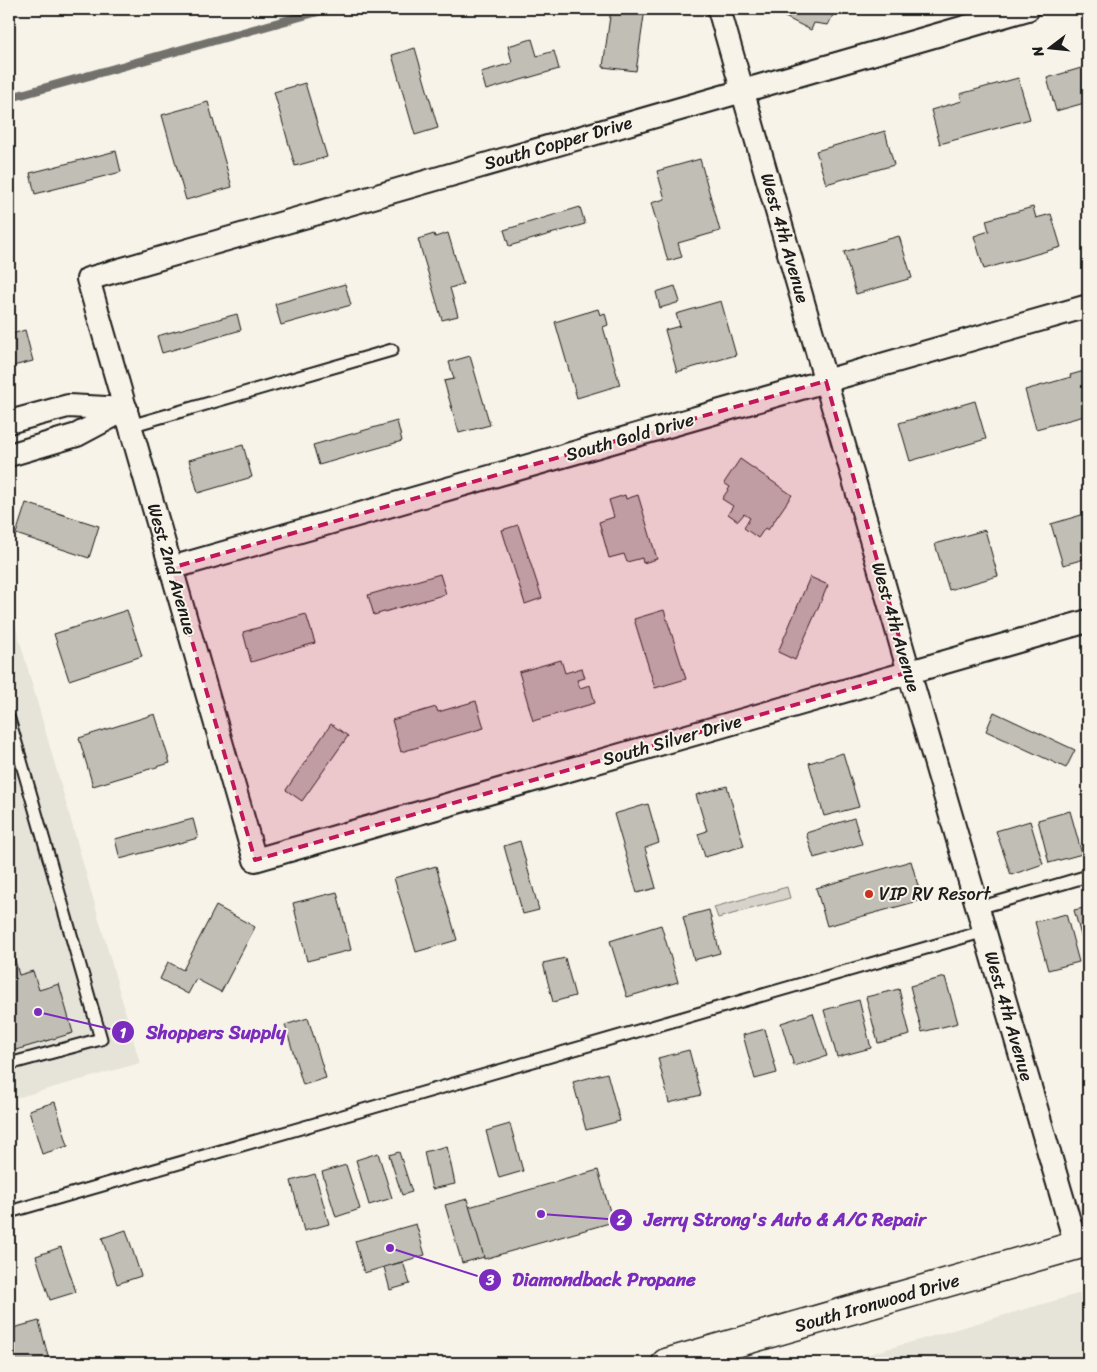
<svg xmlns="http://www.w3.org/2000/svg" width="1097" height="1372" viewBox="0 0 1097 1372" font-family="Sriracha,sans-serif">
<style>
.built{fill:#e6e3d9}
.pitch{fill:#d7d3cb;stroke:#7a7874}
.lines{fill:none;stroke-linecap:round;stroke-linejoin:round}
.stream{stroke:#72716c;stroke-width:9}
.building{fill:#c0beb5;stroke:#1c1c1c}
.service-casing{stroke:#1c1c1c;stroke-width:15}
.minor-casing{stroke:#1c1c1c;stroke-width:26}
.primary-casing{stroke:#1c1c1c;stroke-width:31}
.service{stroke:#f7f3e8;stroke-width:11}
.minor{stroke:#f7f3e8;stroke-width:22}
.primary{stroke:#f7f3e8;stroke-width:28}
.marked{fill:#c2185b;fill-opacity:0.2;stroke:#c2185b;stroke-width:4;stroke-dasharray:10 6;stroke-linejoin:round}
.poi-dot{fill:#c8321e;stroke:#f7f3e8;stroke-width:2}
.labels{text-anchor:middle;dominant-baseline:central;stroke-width:4;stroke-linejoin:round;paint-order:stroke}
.street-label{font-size:18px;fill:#1c1c1c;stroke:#f7f3e8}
.poi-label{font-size:18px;fill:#1c1c1c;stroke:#f7f3e8;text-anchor:start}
.leader{fill:none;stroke:#7b2cbf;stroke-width:2}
.callout-dot{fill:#7b2cbf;stroke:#f7f3e8;stroke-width:2}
.mark-label{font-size:15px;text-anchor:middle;font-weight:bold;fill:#fff}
.callout-label{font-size:19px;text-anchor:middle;font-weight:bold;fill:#7b2cbf;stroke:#f7f3e8;stroke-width:4;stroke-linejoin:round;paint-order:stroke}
</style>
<rect width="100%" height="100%" fill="#f7f3e8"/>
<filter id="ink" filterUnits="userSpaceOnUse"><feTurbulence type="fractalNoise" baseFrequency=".02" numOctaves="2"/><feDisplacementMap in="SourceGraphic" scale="10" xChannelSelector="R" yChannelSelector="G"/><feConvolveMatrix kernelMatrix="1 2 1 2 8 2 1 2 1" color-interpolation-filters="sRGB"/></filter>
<g filter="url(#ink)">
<!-- built -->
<g class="built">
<path d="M9,603l131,460 -131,37z"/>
<path d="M1088,1291v72h-249z"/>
</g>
<!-- pitch -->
<path class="pitch" d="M787,887l3,11 -72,20 -4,-11z"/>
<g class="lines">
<!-- stream -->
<path class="stream" d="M9,98l318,-89"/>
</g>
<!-- building -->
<g class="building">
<path d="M611,9h34l-9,62 -33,-4z"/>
<path d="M784,9h52l-8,16 -14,-2 -3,7 -30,-15z"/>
<path d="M532,39l5,17 17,-5 5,18 -73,21 -5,-18 31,-9 -4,-17z"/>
<path d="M415,48l23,80 -23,7 -23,-80z"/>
<path d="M1088,66v36l-32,9 -9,-33z"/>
<path d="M1018,78l12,41 -90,25 -9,-34 31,-9 -2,-7z"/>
<path d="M305,83l22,74 -32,9 -21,-74z"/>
<path d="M208,102l24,85 -46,13 -24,-85z"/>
<path d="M885,131l9,34 -68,19 -10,-33z"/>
<path d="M116,151l5,21 -86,22 -5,-21z"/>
<path d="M700,159l20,72 -42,12 4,14 -14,4 -17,-58 14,-4 -8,-28z"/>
<path d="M580,207l5,17 -76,22 -5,-16z"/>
<path d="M1033,207l3,11 15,-4 10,33 -77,22 -10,-33 15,-5 -3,-11z"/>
<path d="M448,233l15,51 -13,4 8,28 -16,4 -24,-81 16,-5 1,3z"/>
<path d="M899,236l13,42 -56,16 -12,-42z"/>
<path d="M345,284l6,21 -70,20 -6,-21z"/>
<path d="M675,286l5,16 -20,6 -4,-16z"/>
<path d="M721,301l15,54 -59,17 -12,-42 15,-4 -4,-12z"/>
<path d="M598,309l2,6 5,-2 3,12 -5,2 17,58 -43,13 -22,-76z"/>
<path d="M237,314l4,16 -79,23 -5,-17z"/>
<path d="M25,330l8,31 -24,6v-32z"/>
<path d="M470,356l20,69 -31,8 -15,-52 10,-2 -5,-17z"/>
<path d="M1088,370v45l-52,14 -11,-39 46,-13 -1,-2z"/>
<path d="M975,401l11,38 -76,22 -11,-38z"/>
<path d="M397,421l5,20 -83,24 -6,-20z"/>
<path d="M243,445l9,32 -54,16 -9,-33z"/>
<path d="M740,459l52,36 -24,35 -3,-2 -7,10 -14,-10 6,-10 -6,-4 -6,7 -10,-7 5,-8 -11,-7 8,-12 -6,-4z"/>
<path d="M625,495l1,4 12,-4 19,64 -14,4 -1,-5 -15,4 -3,-8 -15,4 -10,-36 15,-5 -5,-17z"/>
<path d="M26,503l73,23 -10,32 -73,-24z"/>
<path d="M1088,513v45l-25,7 -12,-41z"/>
<path d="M518,525l24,73 -17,6 -23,-74z"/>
<path d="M985,530l13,46 -49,14 -14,-46z"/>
<path d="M440,574l6,20 -72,21 -6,-20z"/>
<path d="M810,577l18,8 -33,75 -17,-8z"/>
<path d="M127,610l15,46 -73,24 -15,-46z"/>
<path d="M664,610l22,69 -31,9 -21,-69z"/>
<path d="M306,614l9,29 -64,19 -8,-30z"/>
<path d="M561,660l4,13 17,-5 3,10 -8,2 3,8 10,-3 5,18 -62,18 -14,-49z"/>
<path d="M476,701l8,27 -83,24 -9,-32 44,-13 2,5z"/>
<path d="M994,712l81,38 -9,18 -80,-37z"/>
<path d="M155,714l15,49 -77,23 -14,-48z"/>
<path d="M331,724l17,12 -46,65 -16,-11z"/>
<path d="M843,753l16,54 -35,9 -15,-53z"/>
<path d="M727,786l17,60 -39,11 -7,-23 9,-3 -11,-36z"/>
<path d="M648,804l11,39 -14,5 11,40 -19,5 -23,-79z"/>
<path d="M1070,811l12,43 -33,9 -11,-43z"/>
<path d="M854,818l8,26 -48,14 -8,-25z"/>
<path d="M193,819l5,19 -78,21 -5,-20z"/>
<path d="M1030,821l13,43 -32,11 -15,-44z"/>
<path d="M520,841l19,69 -16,4 -19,-68z"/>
<path d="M911,861l11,39 -95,26 -11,-38z"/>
<path d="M436,866l21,74 -41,12 -22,-74z"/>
<path d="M337,892l14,58 -44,11 -14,-58z"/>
<path d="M216,906l39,21 -34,65 -25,-13 -8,15 -28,-15 8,-17 15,8z"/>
<path d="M1088,907v46l-2,1 -12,-44z"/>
<path d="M709,910l11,43 -26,7 -11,-43z"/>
<path d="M1066,914l13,48 -31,8 -13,-48z"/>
<path d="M661,925l17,57 -51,15 -17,-56z"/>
<path d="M9,938l10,37 14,-4 6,19 20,-6 14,49 -64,19z"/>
<path d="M565,958l10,38 -22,6 -10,-39z"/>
<path d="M945,977l13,46 -36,9 -12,-46z"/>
<path d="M899,989l11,46 -32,8 -12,-46z"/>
<path d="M859,1000l12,48 -34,9 -13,-47z"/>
<path d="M813,1013l14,43 -33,10 -13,-43z"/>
<path d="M308,1018l18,60 -23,7 -18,-60z"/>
<path d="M765,1029l12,44 -22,6 -12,-44z"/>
<path d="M689,1050l12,45 -32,8 -11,-45z"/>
<path d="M607,1073l13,48 -34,9 -13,-48z"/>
<path d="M55,1102l13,44 -26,8 -13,-44z"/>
<path d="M510,1124l13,47 -24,7 -13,-47z"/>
<path d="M447,1146l8,38 -23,5 -8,-37z"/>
<path d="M399,1152l13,40 -10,3 -13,-40z"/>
<path d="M378,1153l14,45 -23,7 -13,-45z"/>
<path d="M346,1165l14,44 -24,8 -14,-45z"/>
<path d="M598,1170l15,52 -129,37 -15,-52z"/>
<path d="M315,1174l14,50 -25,7 -13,-50z"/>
<path d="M467,1199l17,58 -22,6 -17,-58z"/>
<path d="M416,1224l9,31 -61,18 -9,-32z"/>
<path d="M126,1230l15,46 -24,8 -15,-46z"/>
<path d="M61,1247l15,45 -26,8 -14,-44z"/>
<path d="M403,1262l7,22 -20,6 -6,-23z"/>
<path d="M39,1321l10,39 -10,3h-30v-34z"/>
</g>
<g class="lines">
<defs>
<g id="service">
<path d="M130,426l262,-76"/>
<path d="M9,719l92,320 -92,25"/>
<path d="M978,908l110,-32"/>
<path d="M9,1212l976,-281"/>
</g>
<g id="minor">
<path d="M719,9l190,663 167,573"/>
<path d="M1028,9l-940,270 167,581 833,-239"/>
<path d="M9,422l59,-16 58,3"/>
<path d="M9,455l68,-20 49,-26"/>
<path d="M171,568l917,-262"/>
</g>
<path id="primary" d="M666,1363l422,-121"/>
</defs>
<!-- service casing -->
<use href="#service" class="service-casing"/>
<!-- minor casing -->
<use href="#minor" class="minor-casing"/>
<!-- primary casing -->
<use href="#primary" class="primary-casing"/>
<!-- service -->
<use href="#service" class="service"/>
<!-- minor -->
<use href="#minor" class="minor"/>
<!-- primary -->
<use href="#primary" class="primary"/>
</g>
</g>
<!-- marked area -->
<path class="marked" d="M826,381l83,291 -654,188 -84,-292z"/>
<!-- markers -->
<circle class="poi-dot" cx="869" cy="894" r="5"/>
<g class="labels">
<!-- street labels -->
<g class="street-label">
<text transform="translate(558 143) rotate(-16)">South Copper Drive</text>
<text transform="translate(785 238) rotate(74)">West 4th Avenue</text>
<text transform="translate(630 437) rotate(-16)">South Gold Drive</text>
<text transform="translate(172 569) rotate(74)">West 2nd Avenue</text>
<text transform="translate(896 627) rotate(74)">West 4th Avenue</text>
<text transform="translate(672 740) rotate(-16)">South Silver Drive</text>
<text transform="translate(1009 1016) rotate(74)">West 4th Avenue</text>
<text transform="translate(877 1303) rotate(-16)">South Ironwood Drive</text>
</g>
<!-- poi labels -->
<g class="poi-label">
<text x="879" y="894">VIP RV Resort</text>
</g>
</g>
<!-- callouts -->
<path class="leader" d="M38 1012L123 1032M541 1214L621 1220M390 1248L490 1280"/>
<g class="callout-dot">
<circle cx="38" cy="1012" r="5"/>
<circle cx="541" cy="1214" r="5"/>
<circle cx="390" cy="1248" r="5"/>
<circle cx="123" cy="1032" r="12"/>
<circle cx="621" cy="1220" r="12"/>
<circle cx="490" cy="1280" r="12"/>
</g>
<g class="mark-label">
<text x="123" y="1038">1</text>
<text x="621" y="1225">2</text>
<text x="490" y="1285">3</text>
</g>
<g class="callout-label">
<text x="216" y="1039">Shoppers Supply</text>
<text x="785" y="1226">Jerry Strong's Auto &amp; A/C Repair</text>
<text x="604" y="1286">Diamondback Propane</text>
</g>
<!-- margin -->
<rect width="1097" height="1372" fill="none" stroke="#f7f3e8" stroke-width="30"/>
<rect x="15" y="15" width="1067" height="1342" fill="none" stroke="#1c1c1c" stroke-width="2" filter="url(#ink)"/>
<!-- north arrow -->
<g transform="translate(1050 48) rotate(254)" stroke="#f7f3e8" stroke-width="4" paint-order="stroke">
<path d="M0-4L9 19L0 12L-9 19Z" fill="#1c1c1c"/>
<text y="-8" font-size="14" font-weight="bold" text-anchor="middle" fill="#1c1c1c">N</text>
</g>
</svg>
